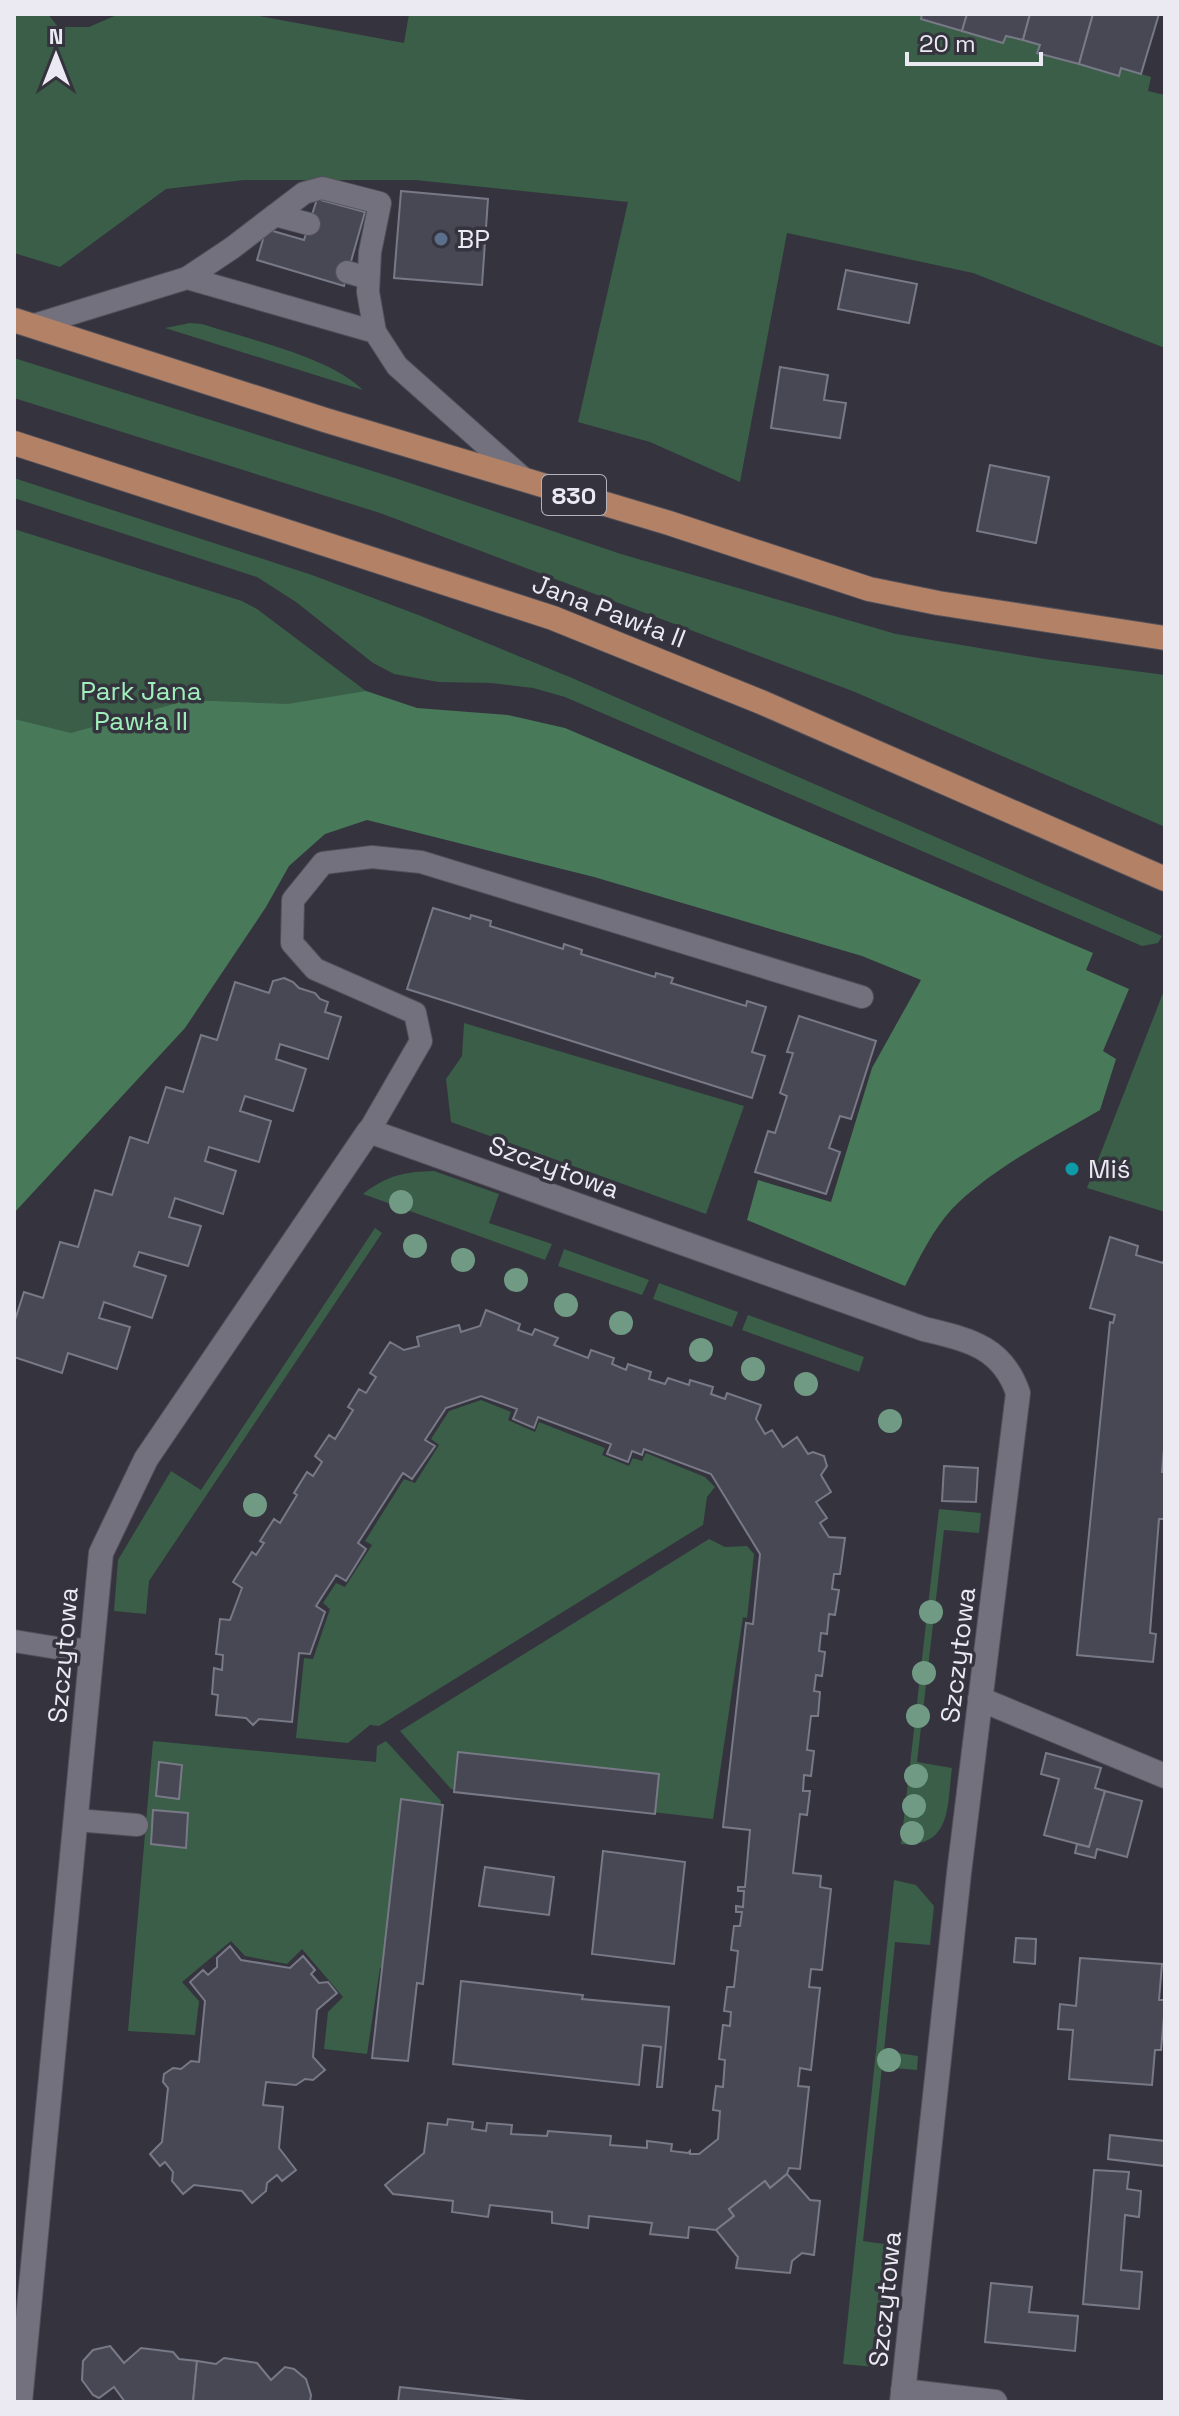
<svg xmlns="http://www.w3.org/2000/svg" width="1179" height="2416" viewBox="0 0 1179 2416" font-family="'Space Grotesk',sans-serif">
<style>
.green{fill:#3a5e47}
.forest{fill:#487a5a}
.building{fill:#474854;stroke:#787987;stroke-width:2}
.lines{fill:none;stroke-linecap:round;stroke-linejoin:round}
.lane-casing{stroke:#52505a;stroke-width:24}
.street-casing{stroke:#52505a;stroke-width:26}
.primary-casing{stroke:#52505a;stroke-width:26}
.lane{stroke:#74717f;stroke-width:22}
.street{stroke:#74717f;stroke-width:24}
.primary{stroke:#b38266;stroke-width:24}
.tree{fill:#709a83}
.service-dot{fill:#5c6f8a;stroke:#35333e;stroke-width:3}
.culture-dot{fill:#0f9aa8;stroke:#35333e;stroke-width:3}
.labels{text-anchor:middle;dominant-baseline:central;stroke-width:7;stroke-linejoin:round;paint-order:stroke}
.shield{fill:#35333e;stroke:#b4b3bc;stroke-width:2}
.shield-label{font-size:24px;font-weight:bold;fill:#ebeaf2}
.poi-label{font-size:26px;fill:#ebeaf2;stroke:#35333e;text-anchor:start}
.street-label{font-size:26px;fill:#ebeaf2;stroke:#35333e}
.park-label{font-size:26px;fill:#a0eebb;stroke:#35333e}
</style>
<rect width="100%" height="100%" fill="#35333e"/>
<!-- green -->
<g class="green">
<path d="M14,14h34l10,13h31l30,-13h130l155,29 5,-29h513l-1,5 82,24 3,-7 34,9 -2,8 80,23 3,-8 30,9 -3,14 17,4v253l-192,-75 -186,-40 -47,249 -90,-40 -72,-20 50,-220 -213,-22h-171l-78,9 -106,78 -46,-14z"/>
<path d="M190,323l12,1c45,15 129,33 161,66l-198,-62z"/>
<path d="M14,358l384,121 223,75 275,80 149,25 120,16v152l-310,-135 -475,-179 -366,-115z"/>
<path d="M14,478l298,97 109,41 151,62 590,258 -4,7 -16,3 -577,-249 -32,-9 -42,-5 -53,-1 -44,-8 -21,-11 -77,-61 -39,-25 -243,-79z"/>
<path d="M14,529l228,72 15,8 109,82 -98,85 -254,251z"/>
<path d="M1165,988v224l-78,-24z"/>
<path d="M464,1023l280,83 -38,108 -255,-92 -5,-43 16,-23z"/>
<path d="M434,1171l65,23 -10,29 63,21 -7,16 -182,-66c25,-19 40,-22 71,-23z"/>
<path d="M375,1228l7,5 -233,348 -3,33 -32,-3 4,-51 53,-89 30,19z"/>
<path d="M564,1249l85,31 -7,15 -84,-29z"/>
<path d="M659,1283l79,29 -6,15 -79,-28z"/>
<path d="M748,1315l116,42 -5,15 -117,-42z"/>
<path d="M481,1400l30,12 -3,8 27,12 4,-10 66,26 -3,7 27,11 4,-8 9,3 4,-8 59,24 10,10 -8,10 -4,28 -324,201 -9,-1 -22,18 -52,-5 8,-80 9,1 17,-50 -7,-6 13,-20 9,4 27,-42 -7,-4 39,-62 11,4 24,-38 -8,-6 18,-28z"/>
<path d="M939,1509l42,4 -2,20 -35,-3 -27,232 35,6c-5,38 0,80 -51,76z"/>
<path d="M709,1539l16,8 22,-1 7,8 -7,64 -4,-1 -30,202 -262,-30 -51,-58z"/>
<path d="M153,1741l223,21 1,-16 9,-5 55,60 -19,169 -42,-2 -13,86 -43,-5 4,-37 15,-15 -41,-48 -15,15 -42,-8 -14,-15 -49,41 17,19 -4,34 -67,-4z"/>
<path d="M894,1880l22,5 18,21 -4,39 -35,-3 -11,109 34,5 -1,14 -35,-3 -19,174 35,5 -13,122 -42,-4z"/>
</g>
<!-- forest -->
<path class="forest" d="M366,691l51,17 91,7 57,13 528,225 -7,17 43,19 -26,62 13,8 -16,51c-48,28 -100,54 -141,92 -24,22 -39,55 -54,84l-158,-66 11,-40 73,22 41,-134 49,-88 -59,-24 -268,-79 -227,-57 -42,14 -36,32 -23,41 -81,121 -171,185v-494l57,14 117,-33 100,4z"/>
<!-- building -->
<g class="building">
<path d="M922,14h45l-5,17 -41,-12z"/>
<path d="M967,14h63l-7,26 -17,-4 -3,7 -41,-12z"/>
<path d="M1030,14h63l-14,50 -42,-11 3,-8 -17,-5z"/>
<path d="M1093,14h66l-18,60 -20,-6 -2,8 -40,-12z"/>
<path d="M401,191l87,8 -6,86 -88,-7z"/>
<path d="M317,199l48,13 -21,74 -87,-26 9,-31 38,11z"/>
<path d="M846,270l71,14 -8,39 -71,-14z"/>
<path d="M780,367l48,8 -4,25 22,3 -6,35 -69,-10z"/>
<path d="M990,465l59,12 -13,66 -59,-12z"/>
<path d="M433,908l37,11 1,-4 20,6 -1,5 73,23 1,-5 18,6 -1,4 74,23 1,-4 17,5 -2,5 75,23 1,-5 19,6 -14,45 13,4 -13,42 -345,-109z"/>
<path d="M284,978l9,4 6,6 16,5 5,6 8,3 -3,10 16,5 -13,42 -48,-15 -4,15 30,10 -13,42 -48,-15 -5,15 31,10 -12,41 -50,-15 -4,14 31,10 -13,43 -48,-16 -6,19 32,9 -13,40 -49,-14 -5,14 32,10 -14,42 -48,-16 -5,16 31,9 -13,42 -49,-16 -6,20 -48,-16v-34l10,-31 19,6 17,-56 18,5 17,-57 17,5 18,-58 18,6 18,-56 17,5 18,-57 16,5 18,-58 34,11 4,-12z"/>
<path d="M799,1016l77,25 -25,78 -11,-3 -11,32 11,4 -14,42 -71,-22 13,-41 7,2 12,-37 -7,-3 13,-40 -6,-1z"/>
<path d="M1110,1237l28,9 -2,9 27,8 2,-6v180l-3,35h3v47h-6l-9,114 6,1 -3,28 -76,-7 33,-333 3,1 2,-8 -25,-7z"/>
<path d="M486,1310l34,14 -2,6 14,5 3,-6 23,9 -4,7 34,13 3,-8 23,8 -2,6 14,6 2,-6 23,8 -2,7 16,5 3,-6 21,7 1,-5 23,7 -2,7 14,5 2,-6 34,12 -5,14 9,15 7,-4 11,17 14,-10 11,17 5,-2 11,4 3,10 -6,9 10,17 -15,10 11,16 -7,5 9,14 16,1 -5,36h-6l-2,15 7,1 -4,25 -6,-1 -2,20 -6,-1 -2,18 6,1 -3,24 -6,-1 -2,16 6,1 -2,24h-7l-4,34 7,1 -3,25 -7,-1 -1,16h7l-3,24 -7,-1 -7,59 28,3 -1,11 11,2 -9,81 -11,-1 -2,18 11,1 -9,82 -11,-2 -2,18 11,1 -9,82 -11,-1 -2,6 -17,14 -5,-7 -36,28 5,7 -18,14 -27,-3 -1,11 -38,-4 2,-11 -63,-7 -1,12 -36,-5v-11l-62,-7 -2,12 -36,-5 1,-11 -60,-7 -8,-9 39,-32 4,-30 19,2 1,-6 25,3 -1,7 14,2 1,-8 25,2 -1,9 36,2 1,-5 63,5 -1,9 37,3v-7l25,3 -1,7 17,2 2,-2v3h9l19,-15 2,-28 -7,-1 3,-24 7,1 2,-27 -6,-1 4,-34 7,1 1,-14 -7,-1 3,-24h7l4,-36 -7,-1 3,-24h6l2,-14h-6v-6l7,1 1,-16h-6v-4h7l5,-57 -27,-3 23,-204 7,1 7,-70 -49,-80 -67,-25 -2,6 -10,-4 -4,11 -21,-8 4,-10 -73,-27 -4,11 -21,-9 4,-10 -36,-13 -35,12 -21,32 10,6 -23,33 -9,-6 -45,70 8,6 -20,32 -10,-6 -20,31 9,6 -15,42 -11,-1 -7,69 -33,-3 -6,6 -7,-7 -30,-3 2,-20 -6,-1 2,-26 8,2 1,-15 -7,-1 4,-35 10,1 12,-32 -9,-6 19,-30 4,3 8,-12 -4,-2 14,-22 6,4 17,-28 -3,-2 13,-21 6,4 9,-14 -7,-6 14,-21 6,4 18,-29 -5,-3 11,-18 7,4 10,-16 -6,-4 20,-31 14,8 15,-4 -2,-9 42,-12 2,7 19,-6z"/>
<path d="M944,1466l34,2 -2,34 -34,-1z"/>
<path d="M458,1752l201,22 -4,40 -201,-22z"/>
<path d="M1046,1753l55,15 -6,20 10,3 -16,56 -45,-12 15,-56 -18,-5z"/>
<path d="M159,1762l23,3 -3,34 -23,-3z"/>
<path d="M1105,1791l37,10 -15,56 -30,-8 -2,9 -20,-5 2,-9 12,3z"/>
<path d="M401,1799l42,6 -20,179 -6,-1 -9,78 -36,-3z"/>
<path d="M153,1810l35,3 -2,35 -35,-4z"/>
<path d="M603,1851l82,11 -11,102 -82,-10z"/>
<path d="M485,1867l69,10 -5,38 -70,-9z"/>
<path d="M1016,1938l20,1 -1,25 -21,-2z"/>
<path d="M230,1946l11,14 49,8 13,-12 12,14 -4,4 8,9 9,-1 9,11 -20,17 -4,47 12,13 -12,10 -8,-1 -9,6 -30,-3 -3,23 20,2 -4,41 17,22 -14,11 -5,-6 -10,8 -1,8 -14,12 -10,-12 -48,-6 -11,9 -11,-13 1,-9 -8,-10 -5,4 -10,-12 12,-12 6,-54 -5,-6 1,-8 9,-6 8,1 10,-8 8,1 6,-61 -15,-19 13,-12 5,5 9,-8v-9z"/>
<path d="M1080,1958l82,6 -3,36h6v5l-4,45h-6l-3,35 -83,-6 4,-49 -15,-1 2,-25 16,2z"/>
<path d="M461,1981l122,14 -1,4 87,8 -7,80h-5l4,-40 -18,-2 -4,40 -186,-21z"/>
<path d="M1110,2135l55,6v25l-57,-7z"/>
<path d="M1094,2170l35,2 -2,17 14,2 -2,26 -14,-2 -4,55 21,2 -3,37 -56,-5z"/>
<path d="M787,2174l23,26 10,1 -6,54 -12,-2 -10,8 -2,12 -54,-5 2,-11 -22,-27 18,-14 -5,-7 36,-28 5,7z"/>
<path d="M991,2283l41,4 -3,25 49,4 -3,35 -90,-9z"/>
<path d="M110,2346l14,17 17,-15 32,4 6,7 18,2 -4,41h-68l-11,-15 -15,11 -6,-3 -11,-15 1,-19 10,-11z"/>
<path d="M224,2358l33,5 14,17 14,-13 9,2 12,10 5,16 -1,7h-117l4,-41 19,3z"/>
<path d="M400,2387l136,15h-138z"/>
</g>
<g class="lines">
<defs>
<g id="lane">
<path d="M275,215l34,9"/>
<path d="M347,272l21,6"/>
<path d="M187,278l45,-30 72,-55 18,-5 58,15 -10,49 -2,40 7,40"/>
<path d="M31,326l156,-48 188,54 22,34 127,113"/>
<path d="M369,1131l52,-90 -6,-28 -100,-44 -23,-26 1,-43 30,-37 49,-6 49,5 441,135"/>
<path d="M14,1641l49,8 29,1"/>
<path d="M76,1820l61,5"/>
</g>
<g id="street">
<path d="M980,1699l185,77"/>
<path d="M903,2391l92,11"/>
<path d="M20,2402l81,-849 45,-94 223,-328 555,198c44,11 78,17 94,64l-59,480 -57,529"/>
</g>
<g id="primary">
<path d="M14,320l311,100 344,103 200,66 69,14 227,35"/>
<path d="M14,443l539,175 208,84 404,177"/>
</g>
</defs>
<!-- lane casing -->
<use href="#lane" class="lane-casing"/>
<!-- street casing -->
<use href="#street" class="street-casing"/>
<!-- primary casing -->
<use href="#primary" class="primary-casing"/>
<!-- lane -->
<use href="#lane" class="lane"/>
<!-- street -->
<use href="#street" class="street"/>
<!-- primary -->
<use href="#primary" class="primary"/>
</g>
<!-- trees -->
<g class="tree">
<circle cx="401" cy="1202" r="12"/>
<circle cx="415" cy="1246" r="12"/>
<circle cx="463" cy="1260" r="12"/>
<circle cx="516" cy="1280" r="12"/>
<circle cx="566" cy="1305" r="12"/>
<circle cx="621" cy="1323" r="12"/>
<circle cx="701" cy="1350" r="12"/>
<circle cx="753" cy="1369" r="12"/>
<circle cx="806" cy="1384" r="12"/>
<circle cx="890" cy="1421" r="12"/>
<circle cx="255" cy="1505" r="12"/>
<circle cx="931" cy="1612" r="12"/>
<circle cx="924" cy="1673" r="12"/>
<circle cx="918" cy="1716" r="12"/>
<circle cx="916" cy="1776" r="12"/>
<circle cx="914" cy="1806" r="12"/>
<circle cx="912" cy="1833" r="12"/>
<circle cx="889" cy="2060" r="12"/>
</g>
<!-- markers -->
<circle class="service-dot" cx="441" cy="239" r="8"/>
<circle class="culture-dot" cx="1072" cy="1169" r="8"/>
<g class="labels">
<!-- shield labels -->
<rect class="shield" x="542" y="475" width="64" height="40" rx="6"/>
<g class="shield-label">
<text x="574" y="495">830</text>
</g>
<!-- poi labels -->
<g class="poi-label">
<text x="457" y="239">BP</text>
<text x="1088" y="1169">Miś</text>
</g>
<!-- street labels -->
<g class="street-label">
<text transform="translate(609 611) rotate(21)">Jana Pawła II</text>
<text transform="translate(554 1167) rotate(20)">Szczytowa</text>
<text transform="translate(63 1655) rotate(-85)">Szczytowa</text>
<text transform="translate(958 1655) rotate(-83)">Szczytowa</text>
<text transform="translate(885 2299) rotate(-84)">Szczytowa</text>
</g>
<!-- park labels -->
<g class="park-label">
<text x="141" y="691">Park Jana<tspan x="141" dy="30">Pawła II</tspan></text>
</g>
</g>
<!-- border -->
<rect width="1179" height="2416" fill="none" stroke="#ebeaf2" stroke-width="32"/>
<!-- north arrow -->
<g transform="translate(56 56)" stroke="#35333e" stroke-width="6" paint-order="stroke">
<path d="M0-6L14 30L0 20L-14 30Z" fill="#ebeaf2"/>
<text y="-12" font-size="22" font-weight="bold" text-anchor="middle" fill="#ebeaf2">N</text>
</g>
<!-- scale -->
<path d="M907 52v12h134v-12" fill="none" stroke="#ebeaf2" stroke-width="4"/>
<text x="919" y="52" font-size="24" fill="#ebeaf2" stroke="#35333e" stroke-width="6" paint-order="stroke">20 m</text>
</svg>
